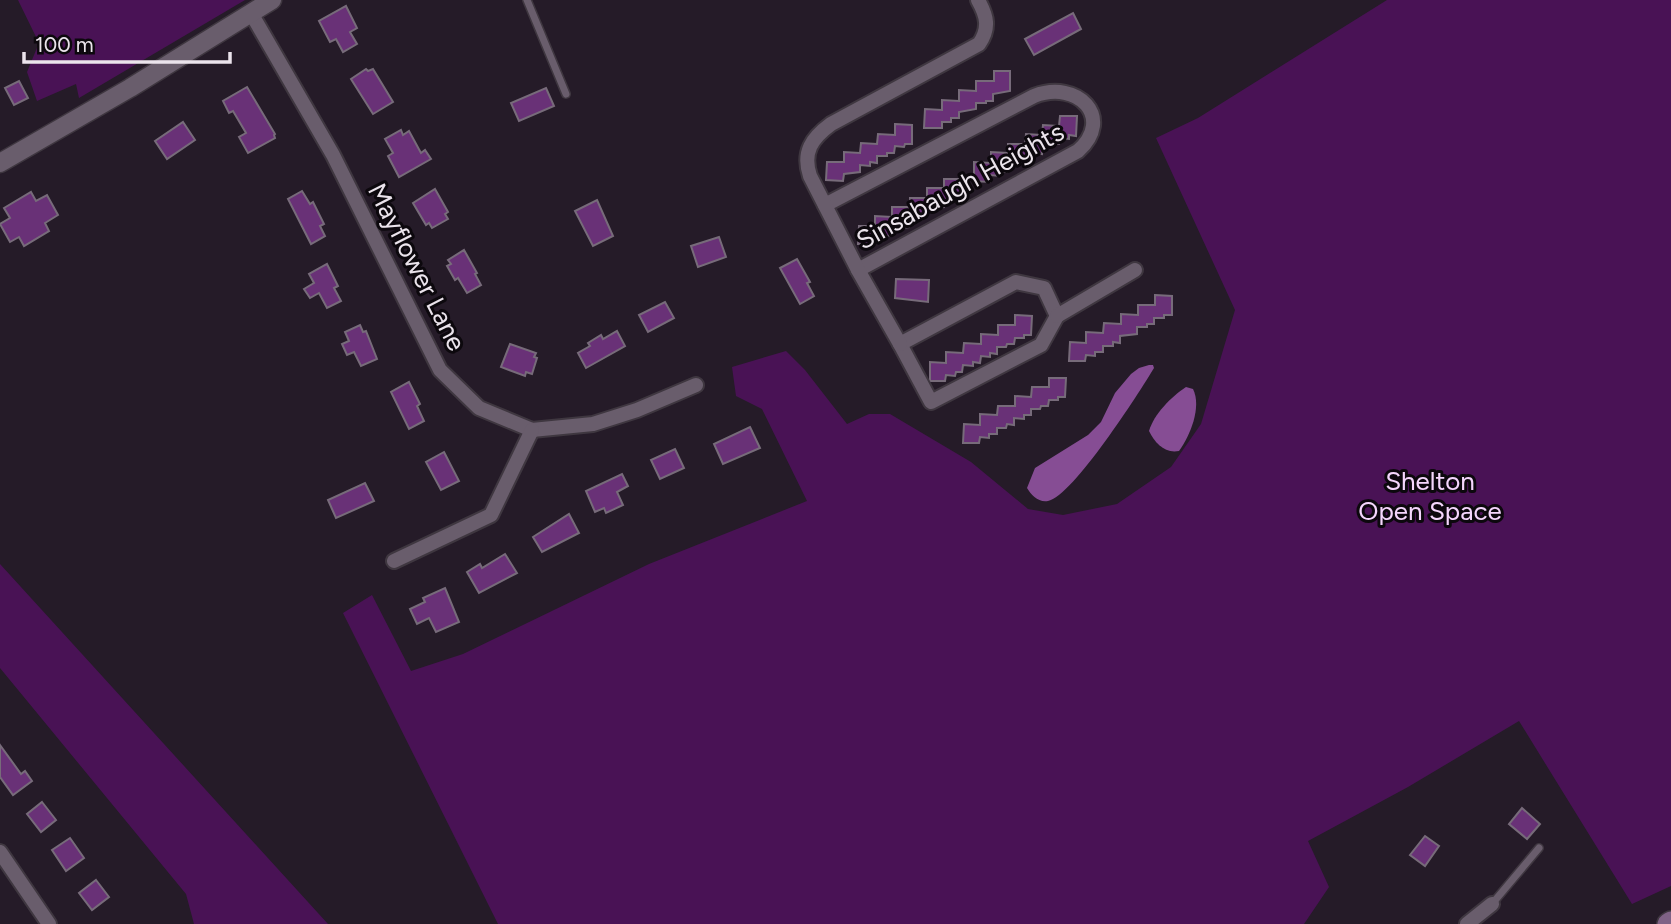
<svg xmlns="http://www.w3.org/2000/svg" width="1671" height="924" viewBox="0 0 1671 924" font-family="Figtree,sans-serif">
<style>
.green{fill:#491255}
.water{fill:#864d94}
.building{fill:#693177;stroke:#776b7a;stroke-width:2}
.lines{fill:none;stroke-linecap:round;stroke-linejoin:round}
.service-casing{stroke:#3f3740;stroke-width:10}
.minor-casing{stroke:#3f3740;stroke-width:18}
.tertiary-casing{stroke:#3f3740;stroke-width:21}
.secondary-casing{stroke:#3f3740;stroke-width:24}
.service{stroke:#695d6c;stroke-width:7}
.minor{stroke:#695d6c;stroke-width:14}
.tertiary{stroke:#695d6c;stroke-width:18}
.secondary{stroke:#7f6286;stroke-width:21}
.labels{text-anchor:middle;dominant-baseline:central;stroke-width:6;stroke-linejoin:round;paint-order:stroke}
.street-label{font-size:26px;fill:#ebe4ec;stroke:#0c080d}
.park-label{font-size:26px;fill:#f5d6fd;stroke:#0c080d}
</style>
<rect width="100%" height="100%" fill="#251b28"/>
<!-- green -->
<g class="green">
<path d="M18,0h227l-166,98 -3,-14 -39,17 -10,-29 12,-29z"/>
<path d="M1387,0h284v886l-39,18 -113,-183 -111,66 -100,54 21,46 -25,37h-806l-155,-311 29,-18 39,76 52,-17 186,-90 158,-63 -45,-92 -26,-13 -4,-29 54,-16 19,19 42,54 22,-10h21l81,48 57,47 35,6 54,-11 54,-37 30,-43 34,-114 -79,-172 42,-20z"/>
<path d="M0,564l328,360h-134l-8,-30 -186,-226z"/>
</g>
<!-- water -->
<g class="water">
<path d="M1149,365h4l1,3c-15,25 -81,128 -106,133 -9,2 -17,-6 -21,-13l8,-20 53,-33 13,-13 14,-29 16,-19 8,-6z"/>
<path d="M1186,387l7,2c9,18 -3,47 -14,62 -14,3 -24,-8 -30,-20 5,-17 22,-34 37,-44z"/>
</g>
<!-- building -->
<g class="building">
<path d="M346,6l11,22 -7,4 7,12 -14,8 -7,-13 -6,3 -11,-21z"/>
<path d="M1073,13l8,16 -47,26 -9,-16z"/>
<path d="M366,69l2,2 5,-2 20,33 -20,12 -22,-35z"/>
<path d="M994,71h16v20l-17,3v7h-7v2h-10v6l-17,3v6h-8v4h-9v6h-18l1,-19 17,1v-10l17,1v-11l17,1v-10h18z"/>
<path d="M19,81l9,17 -14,7 -9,-17z"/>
<path d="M247,87l28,47 -1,1 1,3 -27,15 -9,-16 7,-4 -13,-22 -4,2 -6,-12z"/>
<path d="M546,88l8,18 -35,15 -8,-18z"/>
<path d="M1060,116h17l-1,20 -7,-1v4l-10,-1v6h-8v3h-9v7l-8,-1v4l-9,-1v7h-7l-1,3h-10v6h-7v4l-10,-1v7l-16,-1v-19l17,1v-11l17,1v-9h17l1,-10 16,1 1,-10 16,1z"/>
<path d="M183,122l12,18 -28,19 -12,-18z"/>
<path d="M895,124l17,1v19h-7l-1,3 -9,-1 -1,7h-7v3h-10v7l-7,-1v4l-10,-1v7l-16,2 -1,7 -17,-1 1,-18h17v-10l16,1 1,-10 16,1 1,-10 17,1z"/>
<path d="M401,130l2,5 6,-4 12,22 4,-3 6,9 -32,18 -11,-21 5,-3 -8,-14z"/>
<path d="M944,179h17l-1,19 -7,-1v4h-9v6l-17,2 -1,7 -17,3v8l-17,2v6l-17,3v6h-17l1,-18h16v-10l17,1v-10h18v-9h17v-10h17z"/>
<path d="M435,189l13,23 -3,2 3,5 -16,9 -3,-5 -3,2 -13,-22z"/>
<path d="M302,191l8,13 3,-2 11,22 -4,2 5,10 -14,8 -23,-45z"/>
<path d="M31,192l5,9 11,-6 11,20 -13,8 4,8 -25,15 -5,-9 -9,5 -10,-18 10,-6 -6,-10z"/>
<path d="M597,200l16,36 -20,10 -18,-35z"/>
<path d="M719,237l7,20 -28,10 -7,-21z"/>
<path d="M464,250l13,23 -2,1 6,11 -14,8 -9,-15 -3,2 -8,-14 4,-2 -3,-4z"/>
<path d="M797,259l13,23 -3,1 7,13 -14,8 -20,-36z"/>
<path d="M327,264l11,22 -4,2 7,13 -14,7 -8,-15 -9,5 -6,-9 10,-6 -5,-9z"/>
<path d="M896,279l33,1 -1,22 -33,-4z"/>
<path d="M1155,295l17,1v19h-8v3h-10v6h-7v3h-10v7l-17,2v7l-7,-1v4h-10v6h-8v4l-9,-1 -1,6h-16l1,-19 16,1v-11l17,1 1,-10 17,1v-10l17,1v-10h17z"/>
<path d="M665,302l9,16 -26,14 -9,-17z"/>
<path d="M1015,315l17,1 -1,19h-7v3h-9l-1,6h-7l-1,3h-9v7l-7,-1v4l-9,-1 -1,7 -7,-1v4l-10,-1 -1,7h-6l-1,4 -9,-1 -1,6h-15v-19l16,1v-11l17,1 1,-10 17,1v-10l17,1v-10h17z"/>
<path d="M360,325l3,7 3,-1 11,28 -16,7 -7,-14 -7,3 -5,-11 7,-3 -4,-9z"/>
<path d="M617,331l8,15 -39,22 -8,-15 12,-7 -2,-3 13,-8 2,4z"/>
<path d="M510,344l26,9 -2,4 3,1 -5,16 -6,-2 -1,4 -24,-9z"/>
<path d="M1049,378h17l-1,19h-7v3h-9l-1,6h-7l-1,3h-9v6h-7v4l-10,-1v7l-7,-1 -1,4h-9v6h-8v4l-9,-1 -1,6h-16l1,-19 16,1v-11l17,1 1,-9h17v-10l16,1 1,-10h17z"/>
<path d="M409,382l11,22 -3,2 7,15 -15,8 -18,-37z"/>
<path d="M750,427l10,21 -37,16 -9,-20z"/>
<path d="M675,449l9,19 -24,11 -9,-19z"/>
<path d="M444,452l15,29 -18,9 -15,-28z"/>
<path d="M622,474l6,12 -11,6 6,13 -17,8 -2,-5 -9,4 -9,-21z"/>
<path d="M365,483l9,18 -38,17 -8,-18z"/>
<path d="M569,514l10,19 -37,19 -9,-15z"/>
<path d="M505,554l12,19 -38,20 -12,-21 13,-8 2,4z"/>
<path d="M445,588l14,34 -23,10 -7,-14 -12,6 -7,-15 15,-7 -2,-4z"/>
<path d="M0,745l21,29 4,-3 7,10 -19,14 -13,-18z"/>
<path d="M42,802l14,18 -15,12 -14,-18z"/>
<path d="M1522,808l18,16 -13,15 -18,-15z"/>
<path d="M1425,836l14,10 -14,20 -15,-11z"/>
<path d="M70,838l14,20 -18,13 -14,-21z"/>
<path d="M96,880l13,17 -17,13 -13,-17z"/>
</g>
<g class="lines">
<defs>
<g id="service">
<path d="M527,0l39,94"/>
<path d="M1492,904l47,-56"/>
</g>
<g id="minor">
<path d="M251,13l82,142 107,215 39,38 53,22 61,-6 44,-14 59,-25"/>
<path d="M825,205l209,-109c44,-17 81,22 44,55l-220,119"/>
<path d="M1016,282l28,6 13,28 -16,29 -110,57 -31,-58z"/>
<path d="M1057,316l78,-46"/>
<path d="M900,344l-42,-74 -48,-94c-8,-24 2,-38 21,-52l148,-80c11,-16 8,-28 -1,-44"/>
<path d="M394,561l97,-46 41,-85"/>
<path d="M0,852l49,72"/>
<path d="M1467,924l25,-20"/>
</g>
<path id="tertiary" d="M0,163l130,-75 142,-88"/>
<path id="secondary" d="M1668,924l3,-2"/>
</defs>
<!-- service casing -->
<use href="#service" class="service-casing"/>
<!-- minor casing -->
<use href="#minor" class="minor-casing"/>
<!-- tertiary casing -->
<use href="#tertiary" class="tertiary-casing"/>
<!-- secondary casing -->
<use href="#secondary" class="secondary-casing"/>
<!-- service -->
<use href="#service" class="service"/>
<!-- minor -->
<use href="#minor" class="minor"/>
<!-- tertiary -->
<use href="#tertiary" class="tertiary"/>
<!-- secondary -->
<use href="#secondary" class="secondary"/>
</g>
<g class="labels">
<!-- street labels -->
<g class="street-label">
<text transform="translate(960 186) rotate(-29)">Sinsabaugh Heights</text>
<text transform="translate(417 267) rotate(63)">Mayflower Lane</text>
</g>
<!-- park labels -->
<g class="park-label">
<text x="1430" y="481">Shelton<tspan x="1430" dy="30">Open Space</tspan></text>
</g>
</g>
<!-- scale -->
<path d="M24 52v10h206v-10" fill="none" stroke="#ebe4ec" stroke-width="3.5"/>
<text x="35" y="52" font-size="21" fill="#ebe4ec" stroke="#0c080d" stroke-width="5" paint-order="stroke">100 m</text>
</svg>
